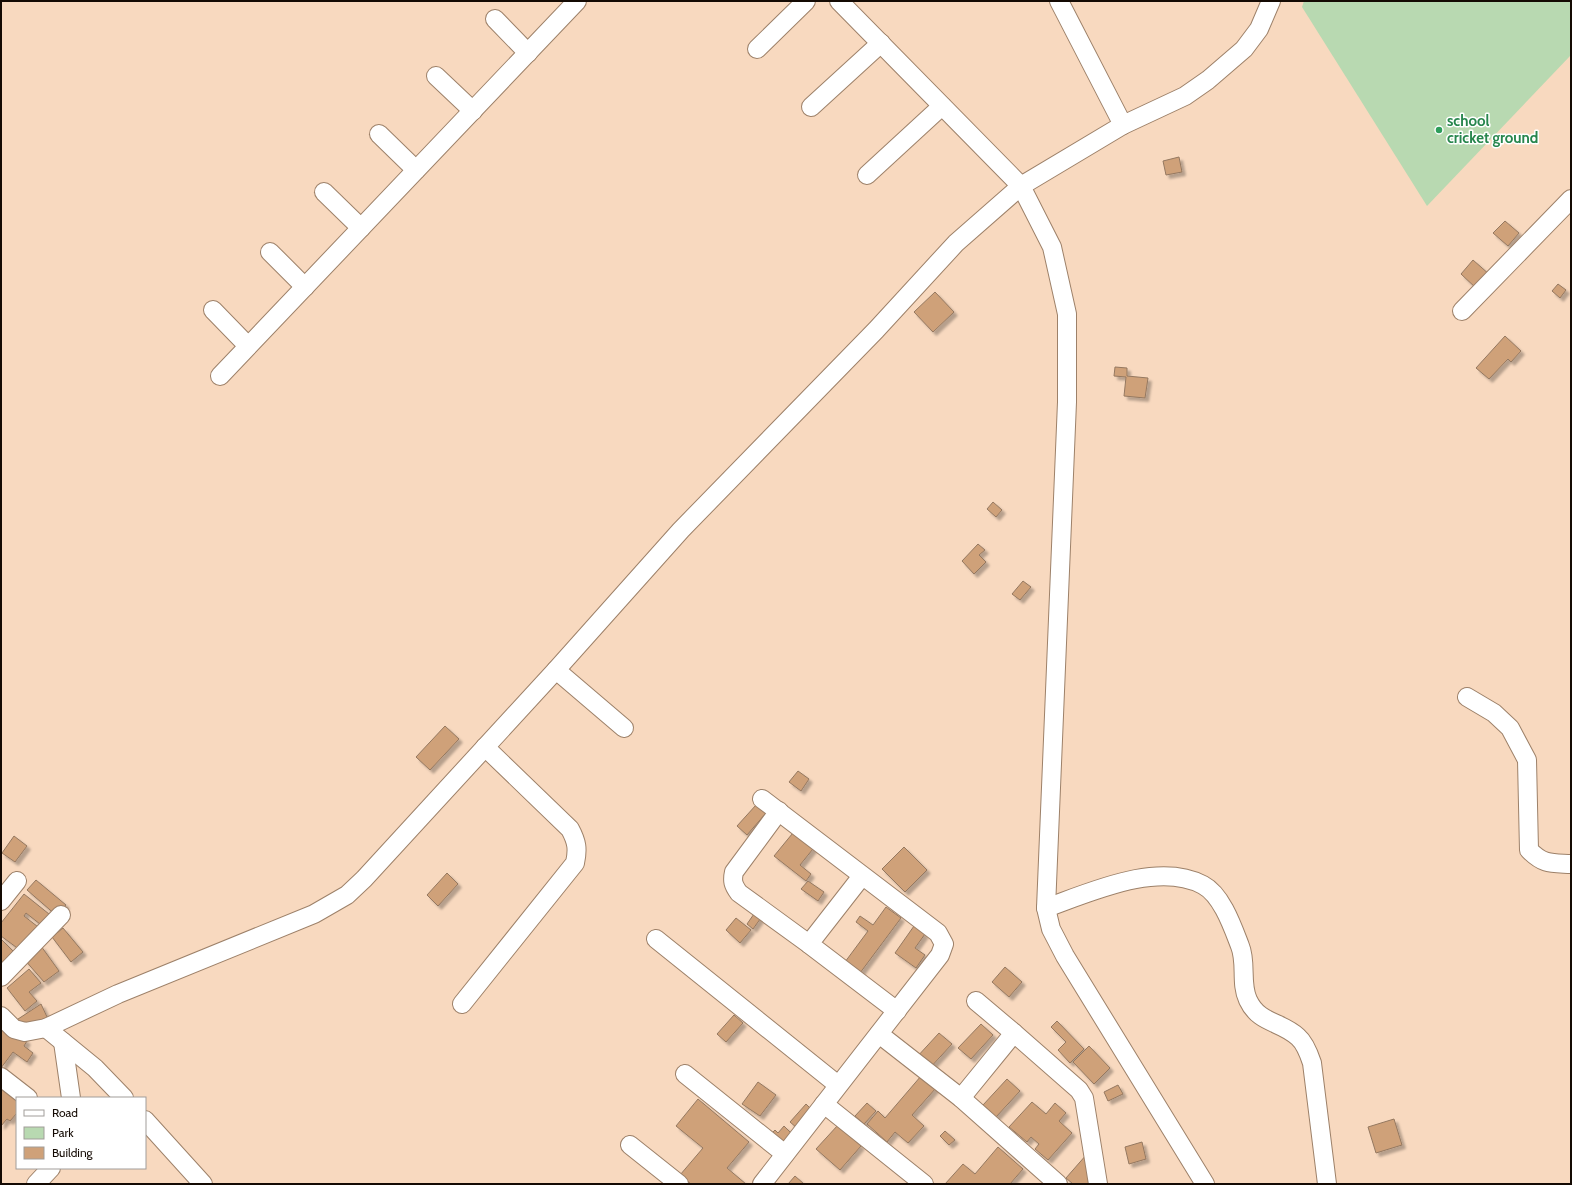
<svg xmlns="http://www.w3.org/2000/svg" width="1572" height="1185" viewBox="0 0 1572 1185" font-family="Cabin,sans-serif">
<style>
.green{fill:#b8d9b1}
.building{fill:#cfa179;stroke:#947860;filter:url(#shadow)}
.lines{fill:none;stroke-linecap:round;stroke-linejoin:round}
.minor-casing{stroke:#9d8169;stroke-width:20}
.minor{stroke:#fff;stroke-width:18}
.leisure-dot{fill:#2e9e5b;stroke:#fff;stroke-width:1.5}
.labels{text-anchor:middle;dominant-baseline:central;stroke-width:3;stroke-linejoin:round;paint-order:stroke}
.leisure-label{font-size:15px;font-weight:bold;fill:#27864d;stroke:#fff;text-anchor:start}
</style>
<defs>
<filter id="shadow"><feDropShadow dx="3.5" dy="3.5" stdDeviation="1" flood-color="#0004"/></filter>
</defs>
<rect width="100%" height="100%" fill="#f8d9bf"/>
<!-- green -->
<path class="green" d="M1304,1h267v54l-144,151 -125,-199z"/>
<!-- building -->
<g class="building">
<path d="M1179,157l3,15 -16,3 -3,-14z"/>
<path d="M1505,221l14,12 -11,13 -15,-13z"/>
<path d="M1473,260l17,15 -13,14 -16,-15z"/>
<path d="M1558,284l8,6 -6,8 -8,-7z"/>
<path d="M935,292l19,20 -21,20 -19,-20z"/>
<path d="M1505,336l16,15 -10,11 -3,-3 -19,20 -13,-11z"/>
<path d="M1115,367l12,1v8l21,2 -3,20 -21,-2 2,-19 -12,-1z"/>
<path d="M993,502l9,8 -6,7 -9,-8z"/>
<path d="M978,544l7,6 -6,5 7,7 -12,12 -12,-13z"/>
<path d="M1023,581l8,6 -11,13 -8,-6z"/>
<path d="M445,726l14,13 -29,31 -14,-13z"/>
<path d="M798,771l11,8 -8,12 -12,-9z"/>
<path d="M756,805l10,8 -19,22 -10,-9z"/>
<path d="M797,828l20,16 -17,21 11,9 -5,7 -32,-25z"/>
<path d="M14,836l13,10 -12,16 -13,-9z"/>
<path d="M904,847l23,23 -22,22 -23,-23z"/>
<path d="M447,873l11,11 -20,22 -11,-11z"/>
<path d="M36,880l30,25 -9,11 -30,-26z"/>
<path d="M808,881l16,11 -6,9 -17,-12z"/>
<path d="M24,894l30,24 -9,10 -19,-15 -2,3 18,14 -18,23 -23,-17v-13z"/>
<path d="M886,907l15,11 -41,55 -15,-11 23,-31 -12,-9 4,-6 13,9z"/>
<path d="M756,911l7,4 -10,14 -6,-5z"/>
<path d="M736,918l15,12 -11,13 -14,-13z"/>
<path d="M914,926l11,8 -10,14 10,7 -9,13 -21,-15z"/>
<path d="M63,928l20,24 -12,10 -19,-25z"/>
<path d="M1,939l18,18 -18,18z"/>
<path d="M41,946l18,25 -15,11 -20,-23z"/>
<path d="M1005,967l17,15 -13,15 -17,-15z"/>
<path d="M29,969l12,14 -12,9 8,9 -12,10 -18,-23z"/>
<path d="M41,1004l7,15 -27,10 -6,-8z"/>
<path d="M734,1015l9,8 -17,19 -9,-8z"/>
<path d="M1057,1021l27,28 -14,14 -12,-13 8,-8 -15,-15z"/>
<path d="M1,1023l26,18 -3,5 9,7 -6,9 -14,-10 -12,16z"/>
<path d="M981,1024l12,11 -22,24 -13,-11z"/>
<path d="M939,1033l13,11 -23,25 -13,-11z"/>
<path d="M1089,1046l21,22 -16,16 -21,-22z"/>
<path d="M921,1076l15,12 -24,27 12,11 -16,17 -13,-11 -8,10 -20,-18 11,-13 7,7z"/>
<path d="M1007,1079l13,12 -24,26 -13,-12z"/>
<path d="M758,1082l18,13 -16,21 -18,-12z"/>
<path d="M1118,1085l5,9 -15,7 -4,-9z"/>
<path d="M1,1088l16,12v13l-7,8 -3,-2 -6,7z"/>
<path d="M698,1099l51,43 -22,26 19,16h-55l-11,-9 23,-27 -27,-22z"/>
<path d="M1032,1102l14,12 9,-11 11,10 -7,8 13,12 -24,27 -13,-11 4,-5 -8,-7 -4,5 -18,-15z"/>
<path d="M867,1103l9,8 -12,13 -9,-8z"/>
<path d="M806,1104l6,6 -15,18 -7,-6z"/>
<path d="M1394,1119l8,26 -26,8 -8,-26z"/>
<path d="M838,1125l23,21 -21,24 -24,-21z"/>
<path d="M784,1126l7,7 -9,11 -11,-10 4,-4 3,3z"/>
<path d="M945,1131l10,9 -6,5 -9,-9z"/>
<path d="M1142,1142l4,17 -17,5 -4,-17z"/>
<path d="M998,1147l25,22 -13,15h-65l18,-20 12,10z"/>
<path d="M1087,1154l7,30h-21l-7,-6z"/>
<path d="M795,1176l9,8h-16z"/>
</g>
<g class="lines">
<defs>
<g id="minor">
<path d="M839,1l182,185 31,61 15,67v88l-21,506 5,21 14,27 140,228"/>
<path d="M1059,1l64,124"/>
<path d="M495,19l33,34"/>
<path d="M757,49l49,-48"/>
<path d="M436,76l37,35"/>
<path d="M811,107l70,-64"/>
<path d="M379,134l37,36"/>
<path d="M867,175l75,-69"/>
<path d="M324,192l37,36"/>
<path d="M270,252l35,35"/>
<path d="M213,310l35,36"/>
<path d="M1462,311l109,-112"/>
<path d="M220,376l357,-375"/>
<path d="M556,670l68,58"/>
<path d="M1467,697l27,16 16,15 17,32 2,90c15,15 22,13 42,14"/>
<path d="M779,811l-45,61c-2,9 -1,13 5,21l70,51"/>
<path d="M862,876l-53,68 88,67"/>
<path d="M1,901l16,-20"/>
<path d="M1046,908c45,-16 112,-47 157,-23 19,10 30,43 37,61 7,17 0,37 8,54 11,24 33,21 50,37 7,6 11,17 14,26l15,121"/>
<path d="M656,939l182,146"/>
<path d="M1,977l60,-62"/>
<path d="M976,1001l38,32"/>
<path d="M462,1004l113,-141c3,-14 2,-21 -5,-34l-85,-82"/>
<path d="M1,1016l13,13 11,3 21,-4 72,-34 196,-80 33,-19 17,-16 192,-209 125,-140 195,-200 80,-87 65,-57 102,-61 62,-29 23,-16 36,-31 15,-20 12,-28"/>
<path d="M46,1028l49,40 29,30"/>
<path d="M879,1034l82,64 97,86"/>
<path d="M63,1042l8,56"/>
<path d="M685,1074l100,80"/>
<path d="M1,1077l27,21"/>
<path d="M961,1098l53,-65 65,57 5,8 14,86"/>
<path d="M824,1104l100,80"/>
<path d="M145,1120l58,64"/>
<path d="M630,1145l49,39"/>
<path d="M36,1184l15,-16"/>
<path d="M762,1184l178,-229 4,-11 -6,-11 -176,-134"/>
</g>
</defs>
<!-- minor casing -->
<use href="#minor" class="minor-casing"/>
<!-- minor -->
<use href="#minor" class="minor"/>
</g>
<!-- markers -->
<circle class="leisure-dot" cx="1439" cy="130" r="4"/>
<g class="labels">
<!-- leisure labels -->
<g class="leisure-label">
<text x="1447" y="121">school<tspan x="1447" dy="17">cricket ground</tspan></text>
</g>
</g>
<!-- border -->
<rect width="1572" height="1185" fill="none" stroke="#140a03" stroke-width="4"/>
<!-- legend -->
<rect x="16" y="1097" width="130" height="72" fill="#ffffff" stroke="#a19d9a"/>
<rect x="24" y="1110" width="20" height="6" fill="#ffffff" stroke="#a19d9a"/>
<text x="52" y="1117" font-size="12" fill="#140a03">Road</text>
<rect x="24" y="1127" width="20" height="12" fill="#b8d9b1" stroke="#a19d9a"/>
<text x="52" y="1137" font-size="12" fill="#140a03">Park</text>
<rect x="24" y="1147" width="20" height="12" fill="#cfa179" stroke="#a19d9a"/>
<text x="52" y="1157" font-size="12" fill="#140a03">Building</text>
</svg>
